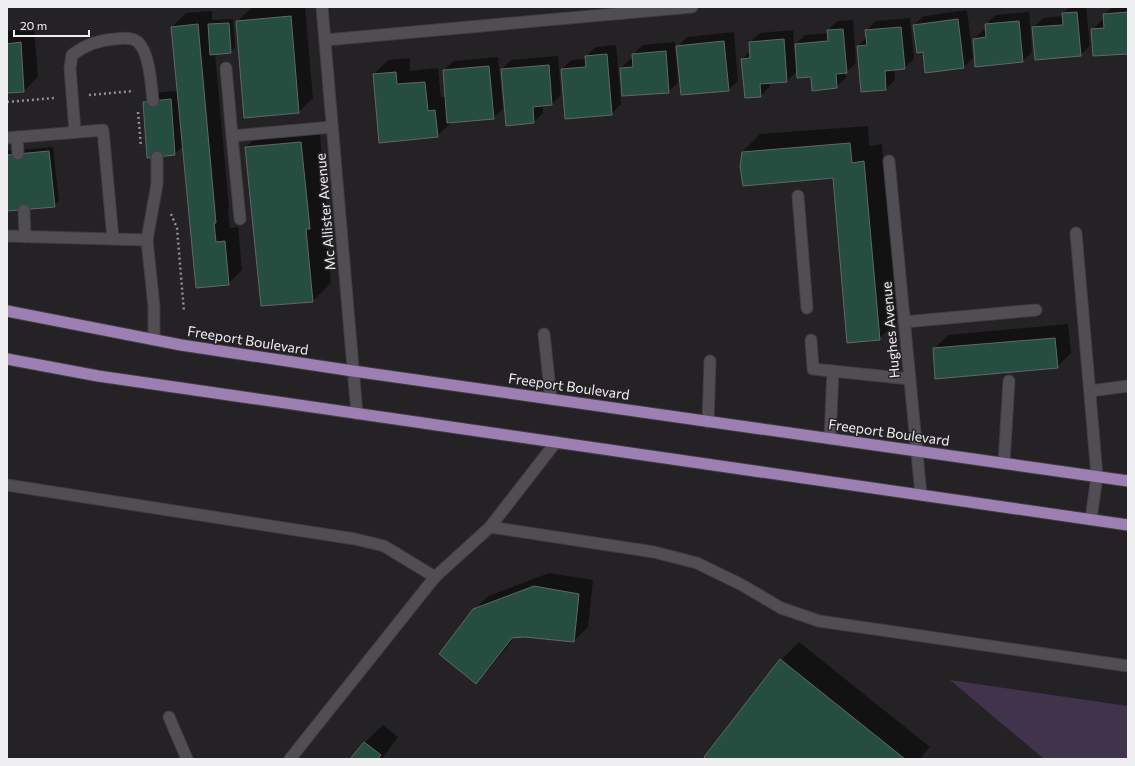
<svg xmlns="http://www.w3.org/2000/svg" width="1135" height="766" viewBox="0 0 1135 766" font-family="Commissioner,sans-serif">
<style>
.green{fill:#41334b}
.shadow{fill:#0007}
.building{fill:#254e41;stroke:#626765}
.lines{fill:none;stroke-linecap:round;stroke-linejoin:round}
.service-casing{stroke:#3f3d40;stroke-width:13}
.minor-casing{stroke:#3f3d40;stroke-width:13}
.primary-casing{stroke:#3f3d40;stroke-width:13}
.path{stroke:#929093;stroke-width:2.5;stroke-dasharray:2 3;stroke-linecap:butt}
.service{stroke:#514e53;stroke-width:11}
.minor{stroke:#514e53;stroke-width:11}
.primary{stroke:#9d7fb4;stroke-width:11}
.labels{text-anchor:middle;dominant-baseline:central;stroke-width:3;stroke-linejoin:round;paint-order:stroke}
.street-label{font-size:14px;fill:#efeef0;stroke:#242225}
</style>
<rect width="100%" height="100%" fill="#242225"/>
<!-- green -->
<path class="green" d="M950,680l178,26v53h-84z"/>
<!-- shadow -->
<g class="shadow">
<path d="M305,7l8,91 -14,14 -62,-90 14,-14z"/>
<path d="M1070,7h16l4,39 -10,9 -47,-27 10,-10 21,-2 -1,-3z"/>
<path d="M1112,7h16v46l-36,-23 10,-10h3l-1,-5z"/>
<path d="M967,10l6,48 -9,9 -40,-16 -10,-26 10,-9z"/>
<path d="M212,11v9l21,-1 2,28 -4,5 -16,1 14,155 -1,2 2,18 8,-1 4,43 -14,14 -44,-139 -9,9 -31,-52 9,-9 25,-2 -6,-64 14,-14z"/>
<path d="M1029,12l3,40 -10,10 -48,-23 9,-9 3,-1v-5l10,-9z"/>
<path d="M910,18l4,41 -10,9 -10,1 1,11 -9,9 -28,-43 9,-9 -1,-6 10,-10z"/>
<path d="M853,20l3,43 -11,10 1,5 -10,9 -24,-12 -14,-5 -11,11 -17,2v3l-9,10 -19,-37 9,-9 -1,-8 10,-9 33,-3 1,20h2v-6l9,-9 23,-2v-3l9,-9z"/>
<path d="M34,29l4,48 -14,14 -17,1v-61z"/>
<path d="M734,32l4,49 -10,9 -50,-44 9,-9z"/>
<path d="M675,42l3,40 -10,10 -47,-24 10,-9h2v-5l10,-9z"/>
<path d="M616,45l5,59 -10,10 -49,-45 9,-9 15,-1v-3l10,-9z"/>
<path d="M558,56l3,39 -9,9 -9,1v8l-9,9 -32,-53 9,-9z"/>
<path d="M498,57l5,52 -10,9 -42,5 -14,13 -63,-62 14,-14 22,-2v13l28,-3 3,29h5l-2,-27 9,-9z"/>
<path d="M319,124l8,86 -3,3 7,70 -18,18 -67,-154 18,-18z"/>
<path d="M868,126l1,20 13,-2 15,177 -18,18 -45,-162 -92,-25 18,-18z"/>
<path d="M53,147l6,54 -5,5 -47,4v-59z"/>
<path d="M1068,324l3,29 -14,14 -123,-18 14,-14z"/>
<path d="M549,573l44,7 -5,47 -14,14 -50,-5 -9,1 -25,31 -14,14 -2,-72 14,-14z"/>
<path d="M799,642l131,105 -10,12h-212l73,-99z"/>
<path d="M383,725l15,12 -16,22h-30l13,-17z"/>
</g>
<!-- building -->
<g class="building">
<path d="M1077,12l4,44 -46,4 -3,-33 31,-2 -1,-12z"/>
<path d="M1128,12v42l-35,2 -2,-27 13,-1 -1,-14z"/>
<path d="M291,16l8,97 -55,5 -8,-97z"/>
<path d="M958,19l6,49 -39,5 -2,-21 -6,1 -4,-28z"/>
<path d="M1019,21l4,41 -48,5 -2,-28 13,-2 -1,-13z"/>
<path d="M229,23l2,30 -21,2 -2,-31z"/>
<path d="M198,24l18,199h-2l2,19 9,-1 4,44 -33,3 -25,-261z"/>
<path d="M901,27l4,42 -20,2 1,19 -25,2 -4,-46 10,-1 -2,-15z"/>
<path d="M843,29l4,44 -11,1 1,14 -25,3 -1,-14 -14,1 -2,-34 33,-3 -1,-11z"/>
<path d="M784,39l3,43 -27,2 1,13 -16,1 -4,-39 9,-1 -1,-16z"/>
<path d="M724,41l5,50 -48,4 -5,-49z"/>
<path d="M21,42l3,50 -17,1v-49z"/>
<path d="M666,51l3,42 -47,3 -2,-28 13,-1 -1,-13z"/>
<path d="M607,54l5,61 -47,4 -4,-50 25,-2 -1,-11z"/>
<path d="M549,65l3,40 -19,2 1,16 -28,3 -5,-57z"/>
<path d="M489,66l5,53 -47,4 -4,-53z"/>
<path d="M396,72l1,12 28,-2 3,29 7,-1 3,27 -59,6 -6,-69z"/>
<path d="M171,99l4,56 -28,3 -4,-56z"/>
<path d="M301,142l9,87h-4l7,73 -52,4 -16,-159z"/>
<path d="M850,143l2,20 12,-2 16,179 -33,3 -14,-165 -90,8 -3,-20 2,-14z"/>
<path d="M49,151l6,56 -48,4v-56z"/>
<path d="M1055,338l3,30 -123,11 -2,-31z"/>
<path d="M534,586l45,8 -5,48 -50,-5 -12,1 -36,46 -37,-30 34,-45z"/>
<path d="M780,659l125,100h-199l-2,-2z"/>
<path d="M364,742l17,13 -3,4h-28z"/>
</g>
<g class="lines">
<defs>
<g id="service">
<path d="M226,68l6,68 100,-9"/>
<path d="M75,132l-5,-64 2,-13c13,-10 26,-15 43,-16 7,-1 17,-2 23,3 12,12 13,43 15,59"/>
<path d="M232,136l8,83"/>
<path d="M17,137l1,17"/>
<path d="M7,138l96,-8 10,109"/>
<path d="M798,196l9,112"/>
<path d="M24,210l1,27"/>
<path d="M1076,233l21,243 -6,43"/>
<path d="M7,236l140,4 7,67v33"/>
<path d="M147,240l10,-56v-27"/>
<path d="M904,322l132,-12"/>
<path d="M544,334l7,65"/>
<path d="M811,340l2,29 97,10"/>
<path d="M1090,391l38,-5"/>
<path d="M708,422l2,-61"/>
<path d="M830,439l3,-68"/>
<path d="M1004,463l5,-82"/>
<path d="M7,485l348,54 29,7 51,31"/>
<path d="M490,527l164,25 43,11 45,22 39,23 38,13 309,45"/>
<path d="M169,717l18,42"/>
<path d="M290,759l145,-182 55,-50 66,-85"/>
</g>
<g id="minor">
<path d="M322,7l35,407"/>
<path d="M325,40l367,-33"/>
<path d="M889,161l32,334"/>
</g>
<g id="primary">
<path d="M7,311l174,34 172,26 775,110"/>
<path d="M7,359l91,17 1030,149"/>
</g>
</defs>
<!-- service casing -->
<use href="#service" class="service-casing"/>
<!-- minor casing -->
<use href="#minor" class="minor-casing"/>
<!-- primary casing -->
<use href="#primary" class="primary-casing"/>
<!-- path -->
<g class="path">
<path d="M89,95l45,-4"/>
<path d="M7,102l47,-4"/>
<path d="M138,112l3,35"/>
<path d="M171,214l6,14 7,84"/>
</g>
<!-- service -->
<use href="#service" class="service"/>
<!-- minor -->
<use href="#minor" class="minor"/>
<!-- primary -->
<use href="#primary" class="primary"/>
</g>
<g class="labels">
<!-- street labels -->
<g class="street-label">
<text transform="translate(325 212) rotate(-95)">Mc Allister Avenue</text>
<text transform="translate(890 330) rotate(-95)">Hughes Avenue</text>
<text transform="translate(248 340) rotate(9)">Freeport Boulevard</text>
<text transform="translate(569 386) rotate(8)">Freeport Boulevard</text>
<text transform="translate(889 432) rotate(8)">Freeport Boulevard</text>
</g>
</g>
<!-- border -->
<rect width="1135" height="766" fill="none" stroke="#efeef0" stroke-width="16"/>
<!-- scale -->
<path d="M14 30v6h75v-6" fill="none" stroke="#efeef0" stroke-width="2"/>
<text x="20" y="30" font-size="12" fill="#efeef0" stroke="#242225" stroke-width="3" paint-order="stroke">20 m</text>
</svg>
